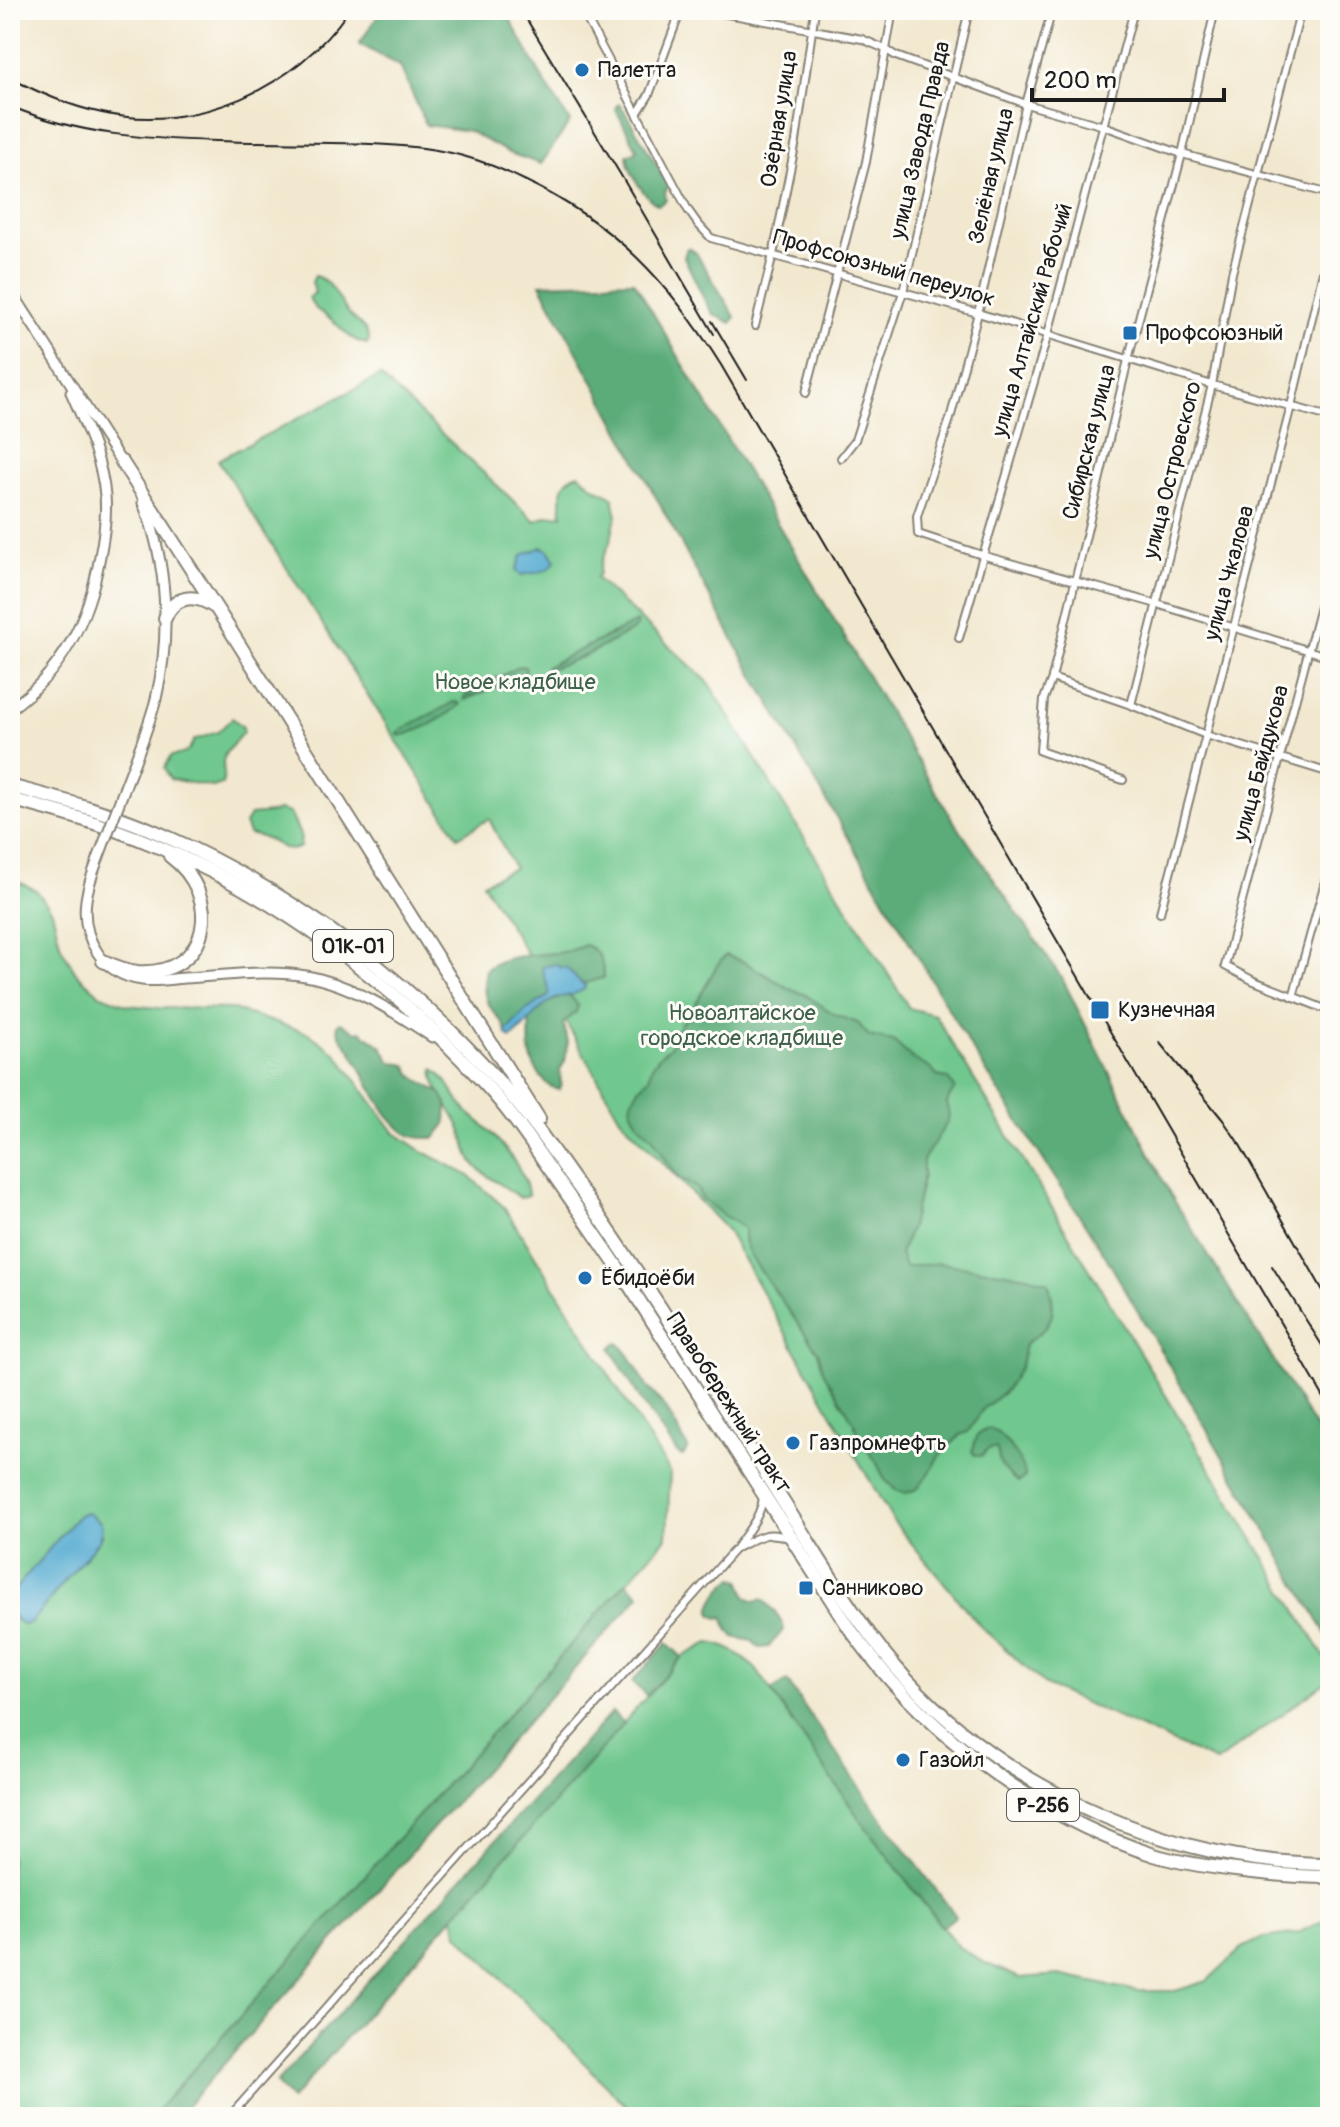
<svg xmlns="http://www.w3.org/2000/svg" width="1340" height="2127" viewBox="0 0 1340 2127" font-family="Pangolin,sans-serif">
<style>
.green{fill:#71c88e;stroke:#467255;stroke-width:2}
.forest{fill:#5cac79;stroke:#3c644a;stroke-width:2}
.water{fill:#56acd2;stroke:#396477;stroke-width:2}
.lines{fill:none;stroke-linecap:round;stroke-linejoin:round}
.street-casing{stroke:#878276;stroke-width:10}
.secondary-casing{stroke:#878276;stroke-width:13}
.highway-casing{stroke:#878276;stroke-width:16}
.street{stroke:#fff;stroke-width:6}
.secondary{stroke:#fff;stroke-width:9}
.highway{stroke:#fff;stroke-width:12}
.rail{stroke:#1c1c1c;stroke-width:2}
.secondary-bridge-casing{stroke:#878276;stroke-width:13;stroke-linecap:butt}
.secondary-bridge{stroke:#fff;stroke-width:9}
.poi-dot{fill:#1f6fb2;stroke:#fdfcf7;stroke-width:3}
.labels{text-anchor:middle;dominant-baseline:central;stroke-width:6;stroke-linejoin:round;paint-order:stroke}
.shield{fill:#fdfcf7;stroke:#605f5e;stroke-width:2}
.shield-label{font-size:20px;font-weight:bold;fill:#1c1c1c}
.poi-label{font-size:22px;fill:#1c1c1c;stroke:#fdfcf7;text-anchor:start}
.street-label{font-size:22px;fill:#1c1c1c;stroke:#fdfcf7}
.park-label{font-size:22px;fill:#3e614a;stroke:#fdfcf7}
</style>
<rect width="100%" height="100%" fill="#fdfcf7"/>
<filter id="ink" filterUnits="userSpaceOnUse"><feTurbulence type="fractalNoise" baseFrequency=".0125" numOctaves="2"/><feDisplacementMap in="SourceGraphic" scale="16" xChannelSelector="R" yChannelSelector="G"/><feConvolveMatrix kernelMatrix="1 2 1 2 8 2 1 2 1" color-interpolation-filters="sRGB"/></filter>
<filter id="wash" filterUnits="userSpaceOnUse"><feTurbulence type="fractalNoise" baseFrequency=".006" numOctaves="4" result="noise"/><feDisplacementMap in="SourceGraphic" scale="32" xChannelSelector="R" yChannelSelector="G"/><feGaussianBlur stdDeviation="1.8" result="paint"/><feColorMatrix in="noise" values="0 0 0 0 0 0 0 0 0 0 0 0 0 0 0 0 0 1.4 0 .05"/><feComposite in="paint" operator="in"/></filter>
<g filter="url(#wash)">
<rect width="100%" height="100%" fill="#f2e8cf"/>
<!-- green -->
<g class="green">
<path d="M315,276c18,5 23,25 35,39 9,9 18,13 19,26l-2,3c-17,-4 -22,-12 -34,-23 -10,-9 -20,-10 -24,-24l6,-4 -3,-11z"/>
<path d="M380,376l155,145 12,-5 15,-1c-2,-17 -3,-36 17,-41 6,4 12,12 18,15 6,3 10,4 16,8l4,19c-5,9 -3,17 -7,26 -4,13 -11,18 -11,32l-3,4 112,104 201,326 26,7 395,651v13l-114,83 -171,-77 -65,-59 -87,-105 -167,-292 -106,-111 -91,-161 -46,-74 31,-15 -25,-49 -31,18 -240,-377z"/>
<path d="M232,718l11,9v5l-18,22 -2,8 1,14 -2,8 -9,3 -43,-8 -6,-11 7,-12c13,-1 17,-3 23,-16l24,-8z"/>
<path d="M279,810l11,3 11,24 -1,10c-13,7 -19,-1 -31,-7 -5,-3 -13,-4 -20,-6l-4,-10 5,-9c11,-2 20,0 29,-5z"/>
<path d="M19,882l17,8 16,21 9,36 16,27 22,20 28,11 31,3 74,1 76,24 28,20 58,79 28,19 46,24 36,32 166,265 -3,65 -516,580h-141v-504l5,7 16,2 68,-82 3,-7 -27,-14 -65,77v-711z"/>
<path d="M434,1069c18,14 17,25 31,40 5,6 13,11 19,17 16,15 43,46 44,69l-8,3c-14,-12 -34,-20 -45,-33 -8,-9 -10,-24 -14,-35 -6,-18 -31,-43 -27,-61z"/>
<path d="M709,1643c20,2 32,13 47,26l103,149 83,109 17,20 26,16 35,15 39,-3 77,16h39l32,-10 35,-33 21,-10 35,-5 32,-16v200h-693l-179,-183 -5,-20 229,-257z"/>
</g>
<!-- forest -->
<g class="forest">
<path d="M382,10h123l39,71 26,41 -29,42 -32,-11 -40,-22 -43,-6 -26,-59 -41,-22z"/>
<path d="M620,104l49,81 -4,8 1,7 -7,5c-14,-5 -32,-35 -32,-50l8,-3 2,-3 -21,-39 1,-5z"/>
<path d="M687,248h3l6,5 38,62 1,3 -4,5 -18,-9 -8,-13 -21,-44z"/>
<path d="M634,281l317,536 112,163 106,212 161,259v190l-224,-384 -136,-211 -225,-385 -205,-377z"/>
<path d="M636,622l2,3 -5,5 -46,25 -42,16 1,-4z"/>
<path d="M519,666l6,1 1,4 -3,5 -59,24v-3l19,-14 17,-6z"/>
<path d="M453,702l6,1 1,2c-16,13 -40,27 -61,31l-2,-3c17,-12 39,-20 56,-31z"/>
<path d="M585,945c17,7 17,16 19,33 -20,4 -19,12 -34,-7l-20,19 -1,6 -24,15 -19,20c-3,-10 -9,-14 -15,-23 -9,-12 -7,-26 -5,-39 29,-22 68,-8 99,-24z"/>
<path d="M726,955l18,7 48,28 12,4 32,21 22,8 11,13 24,5 19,17 19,11 6,7 10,2 8,10 -9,15 3,11 -1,7 -25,39v15l-12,52 -11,27 5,13 34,-4 88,13 21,6c10,34 5,42 -23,62l-4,22 -16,25 -22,18 -15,23 -8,3 -22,22 -9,17 -12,15 -10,4 -9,-2 -13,-11 -8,-17 -16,-22 -8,-20 -29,-48 -6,-21 -68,-96 -6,-16v-11l-11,-8 -11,-6 -19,-16 -8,-12 -17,-9 -26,-41 -13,-12 -8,-15 1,-9 7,-13 10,-10 2,-10 9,-13 10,-8 10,-23 9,-8 28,-51z"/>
<path d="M565,996h6l7,10 -2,6 -13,12 5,17 -3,20 -5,9 1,16 -2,4c-10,-2 -13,-7 -19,-15 -15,-20 -9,-32 -11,-55l19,-18z"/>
<path d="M341,1022l15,10 5,-1 21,16 9,15 15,3 6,10 7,5 23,14 5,10 -1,20 -11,14c-12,0 -21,1 -31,-6 -20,-15 -40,-58 -52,-80 -7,-10 -13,-15 -15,-27z"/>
<path d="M616,1343l4,1 9,11 18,31 19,22 22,40 -5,8 -5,-2 -36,-52 -28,-48 -3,-6z"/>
<path d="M989,1428c14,5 36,35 36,49l-7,5c-6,-4 -13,-11 -17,-17 -3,-6 -2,-11 -5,-17l-8,1 -7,7 -6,-1 -3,-4 6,-17z"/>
<path d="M734,1578l6,2 7,17 8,4 7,-2c9,7 18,19 22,29 -4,8 -11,12 -15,19l-9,1 -8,-7 -18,-4 -6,-7 -5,-13 -5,1c-2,-1 -5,-2 -6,-4 -6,-9 14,-32 22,-36z"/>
<path d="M626,1582l14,13 -463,522h-26z"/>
<path d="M667,1643l15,14 -35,39 -15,-14z"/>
<path d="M787,1681l88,128 81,107 -14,11 -83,-109 -88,-127z"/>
<path d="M612,1712l12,12 -333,376 -15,-17z"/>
</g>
<!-- water -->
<g class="water">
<path d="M542,547l6,3 7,11c-7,13 -21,11 -34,14l-5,-4 6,-16z"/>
<path d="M556,964l5,4 4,-1c7,5 11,15 20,18v3c-14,11 -22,5 -36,14 -15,9 -23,26 -38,36l-4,-3 -1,-4 19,-20 24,-15c2,-10 -7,-18 -7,-29z"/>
<path d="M88,1513l12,9 2,5 -3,13 -68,82 -7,3c-15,-9 -20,-20 -10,-35l61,-71 5,-5z"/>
</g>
</g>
<g filter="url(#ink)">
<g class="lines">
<defs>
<g id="street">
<path d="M582,10l106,200 10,14 13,14 267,75 234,72 118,32"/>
<path d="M706,10l156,29 23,10 11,7 130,48 78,22 78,28 148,40"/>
<path d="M1052,10l-26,94 -48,209 -28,106 -33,97 1,18 67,22 172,48 173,53"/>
<path d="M637,114l12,-19 32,-85"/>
<path d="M755,326l18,-71 23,-114 19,-131"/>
<path d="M806,393l60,-231 27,-152"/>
<path d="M841,458l14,-18 48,-148 66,-282"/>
<path d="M1330,569l-105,397 29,15 76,30"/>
<path d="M959,638l89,-304 86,-324"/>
<path d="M1052,678l79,27 75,30 124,38"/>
<path d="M1131,705l81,-320 20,-112 69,-263"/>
<path d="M1123,780l-83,-29 4,-52 8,-21 76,-318 54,-206 33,-144"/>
<path d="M1160,913l131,-507 39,-164"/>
<path d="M1293,997l37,-133"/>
<path d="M739,1547c18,-10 29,-17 49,-9"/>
<path d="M229,2117l507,-569c11,-16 25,-31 27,-51"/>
</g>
<g id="secondary">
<path d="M10,289l113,176"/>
<path d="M10,709c53,-37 79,-90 90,-153 4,-20 7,-40 5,-60 -3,-37 -20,-71 -34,-104"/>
<path d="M125,787c11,-29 23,-58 31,-88 15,-63 12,-136 -13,-196"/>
<path d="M98,859c-5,13 -10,26 -12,41 -5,37 16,75 56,80 14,2 28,-1 42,-2 40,-2 83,-9 122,-2 45,8 89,36 126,61"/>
</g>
<g id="highway">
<path d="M122,462l98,152 319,505"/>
<path d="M165,618c9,-22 29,-25 48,-12"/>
<path d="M10,786c52,14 104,27 153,49 126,56 237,138 330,240 35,37 62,80 92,121 74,105 141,215 209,323 35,55 68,112 113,161 105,113 268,184 423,184"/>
<path d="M10,799c49,13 97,26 144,46 126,52 239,138 331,239 26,28 47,60 69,91 24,35 49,70 72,105l224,349c15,20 29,39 46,57 70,76 160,137 258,169 22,7 44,10 66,13 37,5 73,9 110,9"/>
<path d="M103,961c11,5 23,10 35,11 73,4 86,-76 32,-116"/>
</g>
</defs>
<!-- street casing -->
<use href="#street" class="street-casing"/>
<!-- secondary casing -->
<use href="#secondary" class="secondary-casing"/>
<!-- highway casing -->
<use href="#highway" class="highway-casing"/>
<!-- street -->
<use href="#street" class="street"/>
<!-- secondary -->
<use href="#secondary" class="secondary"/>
<!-- highway -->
<use href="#highway" class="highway"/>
<!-- rail -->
<g class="rail">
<path d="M521,10l101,167 92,157"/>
<path d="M10,78c30,15 59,28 92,35 94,21 194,-25 247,-103"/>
<path d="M10,106c68,29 135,33 207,35 69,3 138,-1 206,7 39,5 69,16 103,33 89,43 143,101 195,184l609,1043"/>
<path d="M712,321l35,59"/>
<path d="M1159,1042l64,78 17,25 90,158"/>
<path d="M1272,1266l58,92"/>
</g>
<defs>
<path id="secondary-bridge" d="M98,859l27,-72"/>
</defs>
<!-- secondary-bridge casing -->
<use href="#secondary-bridge" class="secondary-bridge-casing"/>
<!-- secondary-bridge -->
<use href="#secondary-bridge" class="secondary-bridge"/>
</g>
</g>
<!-- markers -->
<g class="poi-dot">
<circle cx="582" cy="70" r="8"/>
<rect x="1122" y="325" width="16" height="16" rx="4"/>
<rect x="1090" y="1000" width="20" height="20" rx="4"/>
<circle cx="585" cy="1278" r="8"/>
<circle cx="793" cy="1443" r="8"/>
<rect x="798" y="1580" width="16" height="16" rx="4"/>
<circle cx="903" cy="1760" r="8"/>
</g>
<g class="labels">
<!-- shield labels -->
<g class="shield">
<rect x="313" y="930" width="80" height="32" rx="6"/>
<rect x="1007" y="1789" width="72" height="32" rx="6"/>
</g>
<g class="shield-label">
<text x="353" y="946">01К-01</text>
<text x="1043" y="1805">Р-256</text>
</g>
<!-- poi labels -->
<g class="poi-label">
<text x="598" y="70">Палетта</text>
<text x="1146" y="333">Профсоюзный</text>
<text x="1118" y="1010">Кузнечная</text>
<text x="601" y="1278">Ёбидоёби</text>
<text x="809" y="1443">Газпромнефть</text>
<text x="822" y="1588">Санниково</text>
<text x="919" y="1760">Газойл</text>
</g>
<!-- street labels -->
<g class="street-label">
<text transform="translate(779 119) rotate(-81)">Озёрная улица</text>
<text transform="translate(920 140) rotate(-77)">улица Завода Правда</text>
<text transform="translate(991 176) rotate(-77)">Зелёная улица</text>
<text transform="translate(884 268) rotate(16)">Профсоюзный переулок</text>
<text transform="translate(1032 320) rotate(-74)">улица Алтайский Рабочий</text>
<text transform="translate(1089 442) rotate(-76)">Сибирская улица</text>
<text transform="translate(1172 470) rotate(-76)">улица Островского</text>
<text transform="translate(1229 573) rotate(-75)">улица Чкалова</text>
<text transform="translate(1261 763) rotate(-75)">улица Байдукова</text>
<text transform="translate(729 1403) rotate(57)">Правобережный тракт</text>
</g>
<!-- park labels -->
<g class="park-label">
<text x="515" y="682">Новое кладбище</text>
<text x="742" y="1013">Новоалтайское<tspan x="742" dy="25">городское кладбище</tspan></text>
</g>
</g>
<!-- margin -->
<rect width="1340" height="2127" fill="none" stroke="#fdfcf7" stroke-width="40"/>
<!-- scale -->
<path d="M1032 88v12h192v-12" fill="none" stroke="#1c1c1c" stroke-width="4"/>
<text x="1044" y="88" font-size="24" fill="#1c1c1c" stroke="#fdfcf7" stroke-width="6" paint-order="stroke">200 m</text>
</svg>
